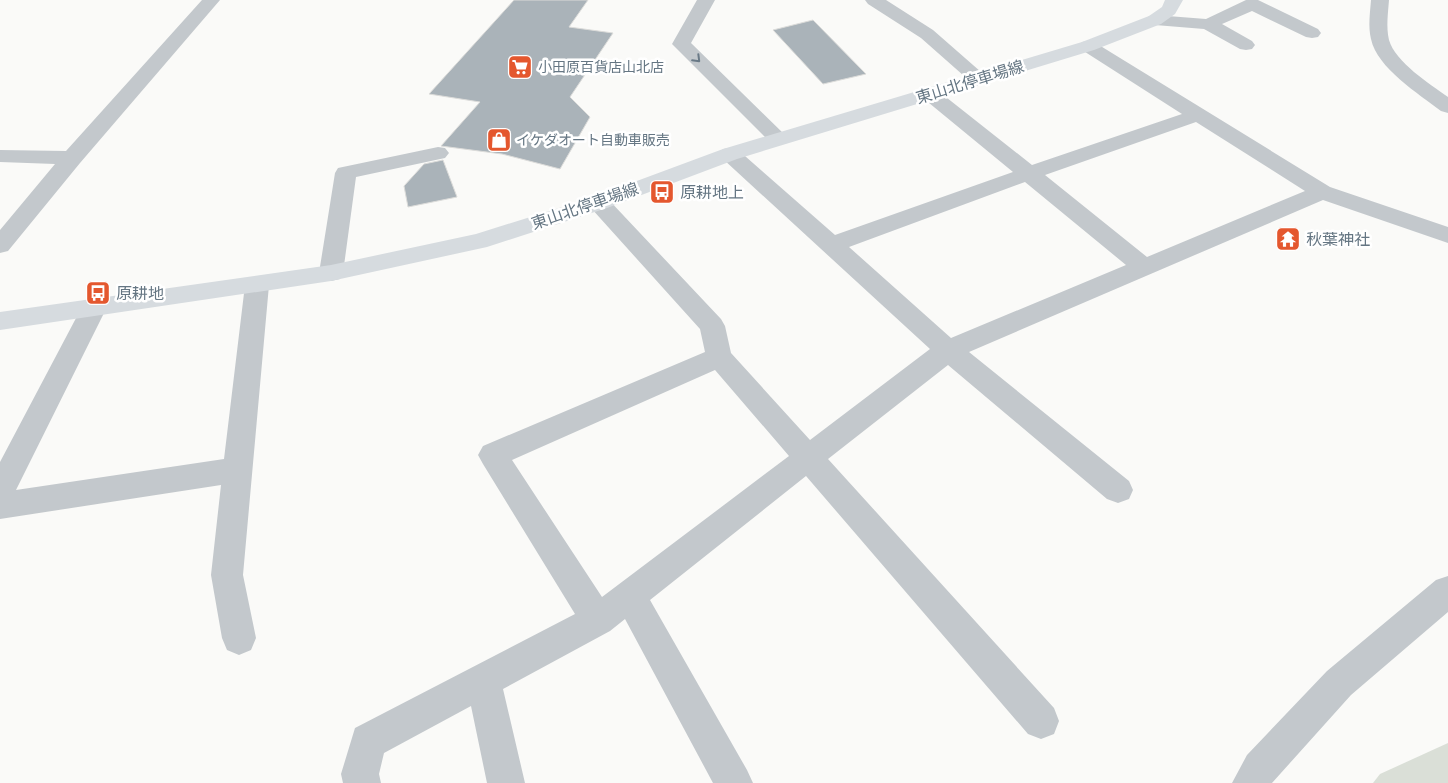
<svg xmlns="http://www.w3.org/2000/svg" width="1448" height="783" viewBox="0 0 1448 783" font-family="'Fira Sans','Noto Sans JP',sans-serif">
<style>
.green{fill:#dadfd7}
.building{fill:#aab3b9;stroke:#dcdcda}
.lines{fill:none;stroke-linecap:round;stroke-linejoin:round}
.minor{fill:#c3c8cc;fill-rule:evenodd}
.major{fill:#d6dbdf;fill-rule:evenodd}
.oneway{stroke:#6a7a87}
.labels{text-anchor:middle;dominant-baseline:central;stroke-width:5;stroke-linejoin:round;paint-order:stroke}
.far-poi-label{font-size:14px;fill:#657683;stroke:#fff;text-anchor:start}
.street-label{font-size:16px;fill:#657683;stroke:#fff}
.poi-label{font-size:16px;fill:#657683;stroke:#fff;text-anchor:start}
</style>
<rect width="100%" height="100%" fill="#fafaf8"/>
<!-- green -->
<path class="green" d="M1448,743v40h-75l7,-9z"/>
<!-- building -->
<g class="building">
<path d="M514,0h74l-19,27 44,6 -43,64 20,20 -30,52 -58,-15 -61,-8 39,-44 -51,-8z"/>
<path d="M813,20l53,54 -43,10 -50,-54z"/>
<path d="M443,160l14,37 -49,10 -4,-21 20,-22z"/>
</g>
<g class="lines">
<!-- minor -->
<g class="minor">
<path d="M202,0h18l-140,163 -72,88 -8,2v-23l55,-66 -55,-2v-12l66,1z"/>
<path d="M697,0h18l-24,43 94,92 3,4 -3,4 -7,2 -7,-2 -99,-99z"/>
<path d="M865,0h21l47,30 56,49 -3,4 -7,2 -7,-2 -51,-45 -53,-34z"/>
<path d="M1246,0h12l60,29 3,4 -3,4 -6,1 -6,-1 -54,-26 -30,13 30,17 3,4 -3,4 -6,1 -6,-1 -36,-20 -49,-4 -6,-1 -3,-4 3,-4 6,-1 51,4z"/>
<path d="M1371,0h18c-1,13 -3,27 0,40 6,22 41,44 59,57v16l-7,-2c-22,-17 -64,-43 -70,-72 -3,-13 -1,-26 0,-39z"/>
<path d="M1088,41l6,1 236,145 118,40v16l-125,-43 -354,152 160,129 4,9 -4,9 -11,4 -11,-4 -159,-134 -120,94 226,249 5,13 -5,13 -13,5 -13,-5 -222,-258 -156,124 97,170 6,13h-40l-88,-164 -15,12 -107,58 22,94h-38l-16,-77 -87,47 -5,21 2,9h-38l-2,-9 14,-46 220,-114 -92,-150 -5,-9 5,-9 222,-94 -5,-23 -109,-121 -3,-5 3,-5 8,-2 8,2 114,121 4,7 6,27 79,87 120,-91 -207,-190 -4,-5 4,-5 7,-1 7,1 98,86 178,-63 -90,-74 -3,-4 3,-4 7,-2 7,2 95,75 150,-51 -100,-64 -3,-4 3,-4zM1196,122l109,69 -158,66 -102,-82zM1025,182l101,83 -175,73 -102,-91zM715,370l74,86 -187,141 -90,-137z"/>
<path d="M438,147l7,1 4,5 -4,5 -89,19 -13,96 -3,6 -9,2 -9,-2 -3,-6 16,-100 3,-5z"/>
<path d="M257,276l9,3 3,6 -26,290 13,63 -5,12 -12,5 -12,-5 -5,-12 -11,-63 10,-90 -221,34v-57l84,-159 9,-3 9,3 4,6 -90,181 208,-31 21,-174 3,-6z"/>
<path d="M1448,576v36l-97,83 -79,88h-40l15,-28 80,-84 109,-91z"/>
</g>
<!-- major -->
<path class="major" d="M1165,0h18l-8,14 -14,10 -67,26 -357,109 -130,49 -120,39 -156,34 -331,49v-18l331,-47 145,-31 115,-36 132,-49 359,-107 67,-26 13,-9z"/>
</g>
<!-- one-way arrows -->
<defs><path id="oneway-chevron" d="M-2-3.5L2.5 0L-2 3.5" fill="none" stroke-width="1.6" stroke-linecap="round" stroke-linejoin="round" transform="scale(1.25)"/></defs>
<use class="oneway" href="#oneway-chevron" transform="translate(697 59) rotate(45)"/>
<!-- icons -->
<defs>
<symbol id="supermarket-square" viewBox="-11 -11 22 22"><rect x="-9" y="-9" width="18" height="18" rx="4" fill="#e4572e" stroke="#fff"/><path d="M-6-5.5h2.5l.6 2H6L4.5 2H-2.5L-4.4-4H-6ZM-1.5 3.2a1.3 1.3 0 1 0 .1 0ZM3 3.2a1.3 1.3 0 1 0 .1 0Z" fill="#fff"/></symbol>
<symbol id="shop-square" viewBox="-11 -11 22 22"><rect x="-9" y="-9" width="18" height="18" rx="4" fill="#e4572e" stroke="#fff"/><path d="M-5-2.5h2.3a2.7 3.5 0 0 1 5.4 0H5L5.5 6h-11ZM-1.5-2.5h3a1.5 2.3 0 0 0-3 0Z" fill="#fff"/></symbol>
<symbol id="bus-square" viewBox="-11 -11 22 22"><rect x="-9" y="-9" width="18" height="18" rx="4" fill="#e4572e" stroke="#fff"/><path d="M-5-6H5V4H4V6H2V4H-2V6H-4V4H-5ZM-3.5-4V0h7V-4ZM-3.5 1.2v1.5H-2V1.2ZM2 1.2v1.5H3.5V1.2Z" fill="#fff"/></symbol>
<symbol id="temple-square" viewBox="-11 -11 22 22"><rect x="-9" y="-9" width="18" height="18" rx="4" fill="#e4572e" stroke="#fff"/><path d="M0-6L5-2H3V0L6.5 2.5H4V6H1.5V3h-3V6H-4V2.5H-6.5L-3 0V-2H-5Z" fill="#fff"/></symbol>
</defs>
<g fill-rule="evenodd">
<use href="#supermarket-square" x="506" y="53" width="28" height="28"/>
<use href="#shop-square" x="485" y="126" width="28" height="28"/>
<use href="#bus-square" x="648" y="178" width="28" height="28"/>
<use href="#temple-square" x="1274" y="225" width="28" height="28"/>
<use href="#bus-square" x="84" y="279" width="28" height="28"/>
</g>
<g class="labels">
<!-- far-poi labels -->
<g class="far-poi-label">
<text x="538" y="67">小田原百貨店山北店</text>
<text x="516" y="140">イケダオート自動車販売</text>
</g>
<!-- street labels -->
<g class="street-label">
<text transform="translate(970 82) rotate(-17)">東山北停車場線</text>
<text transform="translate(585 206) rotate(-19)">東山北停車場線</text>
</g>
<!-- poi labels -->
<g class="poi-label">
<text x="680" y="192">原耕地上</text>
<text x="1306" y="239">秋葉神社</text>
<text x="116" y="293">原耕地</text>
</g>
</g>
</svg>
